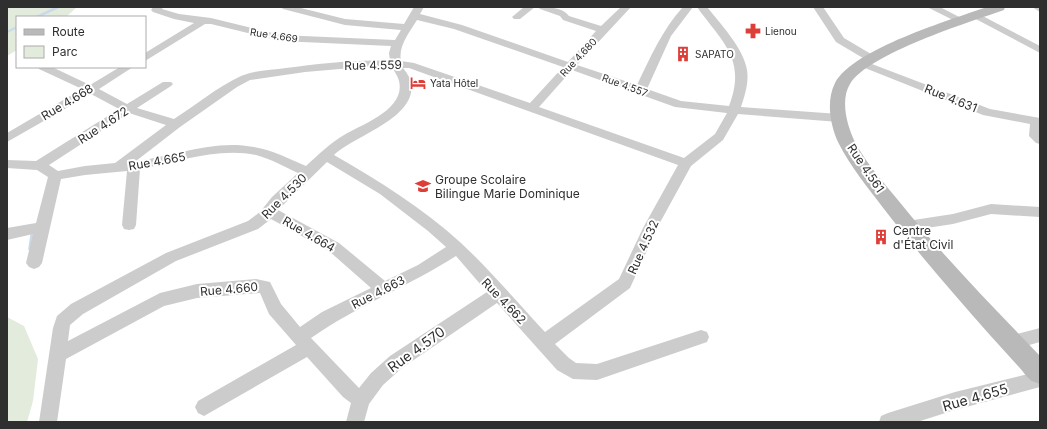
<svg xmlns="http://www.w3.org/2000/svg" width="1047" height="429" viewBox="0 0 1047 429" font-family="Inter,sans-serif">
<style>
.green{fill:#e3ebdd}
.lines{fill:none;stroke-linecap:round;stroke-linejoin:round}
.stream-far1{stroke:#cadaea;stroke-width:2.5}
.stream{stroke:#cadaea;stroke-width:3.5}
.street{fill:#ccc;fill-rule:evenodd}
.secondary{fill:#b9b9b9;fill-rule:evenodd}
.labels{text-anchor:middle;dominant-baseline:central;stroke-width:4;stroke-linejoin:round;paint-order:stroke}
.far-poi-label{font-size:10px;fill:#2f2f2f;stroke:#fff;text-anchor:start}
.far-street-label{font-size:10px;fill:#2f2f2f;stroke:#fff}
.street-label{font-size:12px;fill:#2f2f2f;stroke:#fff}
.poi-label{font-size:12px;fill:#2f2f2f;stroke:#fff;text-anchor:start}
.near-street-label{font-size:14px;fill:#2f2f2f;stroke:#fff}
</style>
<rect width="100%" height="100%" fill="#fff"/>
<!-- green -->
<g class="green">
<path d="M7,7h70l-11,10h-49v33l-10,6z"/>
<path d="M7,317l17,9 14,33 -5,42 -6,21h-20z"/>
</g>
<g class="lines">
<!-- stream-far1 -->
<g class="stream-far1">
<path d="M37,17l21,-10"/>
<path d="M7,32l10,-5"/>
</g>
<!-- stream -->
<path class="stream" d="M30,249l2,-14"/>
<!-- street -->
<g class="street">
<path d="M153,7h10l-1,2 17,5 32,4 69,17 115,5 6,-10 -56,-5 -62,-16 -2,-2h16l48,12 59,5 10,-17h10l-4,7 42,11 106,37 28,-31 -33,-11 -3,-4 -20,-7 -2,-2c11,0 24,0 31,9l32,10 20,-19h10l-54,58 60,20c13,-27 25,-55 46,-78h10l-22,29 -24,53 34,12 48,5c18,-47 -7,-64 -32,-99h10c13,16 37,42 40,63 2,12 -2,25 -6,37l98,7 4,1 2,3 -2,3 -4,1 -101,-8 -15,26 -32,26 -34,62 -27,60 -75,56 14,14 7,5 21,1 104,-34 6,2 2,5 -2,5 -110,38 -24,-1 -16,-9 -60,-67 -95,65 -19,17 -14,19 -5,18h-18l5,-19 -8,-6 -36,-40 -103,59 -6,-3 -3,-6 3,-6 98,-56 -27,-31 -9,-21 -63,5 -33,8 -98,53 -9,63h-18l14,-94 4,-12 14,-12 95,-51 82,-32 12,-9 12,-15 26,-24c-13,-6 -27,-14 -42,-18 -38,-8 -79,7 -116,14l-4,56 -2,4 -5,1 -5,-1 -2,-4 5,-54 -42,4 -24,4 -19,84 -3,4 -5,2 -5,-2 -3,-4 7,-29 -26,6v-12l29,-5 12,-46 -11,-7 -30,-2v-8l29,1 83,-52 -28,-15 -84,48v-9l75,-44 -43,-20 -1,-2h14l38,18 30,-18h13l-34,22 28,15 36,-22h8l2,2 -2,2 -34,22 37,11c22,-14 43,-32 67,-43 14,-6 31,-6 45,-8 34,-4 70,-9 104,-7l-1,-8 2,-7 -111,-5 -69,-17h-6l-60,37v-8l49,-30 -20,-4 -21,-7 -2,-2zM417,20l37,9 109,38 -33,36 -116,-40 -13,-2c-3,-15 8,-28 16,-41zM375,66l17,1c2,4 6,9 7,14 7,28 -36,43 -55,54 -14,8 -26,20 -38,31 -17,-7 -33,-16 -52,-19 -40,-8 -79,9 -118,14l44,-34 57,-40 13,-7 55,-8zM403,68h6l269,97 -35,63 -24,51 -74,53c-27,-29 -55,-62 -84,-89 -38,-35 -82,-62 -127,-88 21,-20 84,-37 77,-73 -1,-5 -5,-10 -8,-14zM572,70l103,37 52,6 -12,21 -31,24 -145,-51zM129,113l37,12 -51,38 -30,3 -27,5 -9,-6zM327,162l53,32 48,37 18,16 -28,18 -33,16 -46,-38 -61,-33zM271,219l58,32 42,37 -49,24 -22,15 -19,-23 -11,-22 -14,-3 -59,5 -37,9 -92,48 2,-16 13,-11 93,-53 82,-32zM456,256l31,36 -97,64 -19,17 -12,15 -48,-50c46,-32 98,-52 145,-82z"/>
<path d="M524,7h11l-15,12h-6l-2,-2z"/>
<path d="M813,7h10l21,31 32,19 1,2 -1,2h-8l-32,-19z"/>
<path d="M927,7h13l25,13 -2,2h-6z"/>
<path d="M1032,7h8v5z"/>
<path d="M975,12l65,34v7l-68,-36 -2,-2 2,-2z"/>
<path d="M864,61l126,48 50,9v26l-4,-1 -7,-7 1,-12 -47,-9 -123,-49 -1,-2z"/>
<path d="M991,204l49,3v10l-49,-3 -38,10 -46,7 -5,-1 -2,-4 2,-4 5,-1 46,-7z"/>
<path d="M1040,328v14l-28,8 -6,-3 -2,-5 2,-5z"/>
<path d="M1040,371v16l-85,23 -38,12h-38l2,-6 7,-3 67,-21z"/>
</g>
<!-- secondary -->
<path class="secondary" d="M987,7h18l-1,3c-35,12 -136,44 -154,74 -10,16 -3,42 5,58 12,23 31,43 47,63 43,53 91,102 138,151v28c-3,-1 -6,-2 -8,-3 -5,-3 -9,-10 -13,-14 -10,-11 -20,-22 -30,-33 -36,-41 -72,-82 -105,-125 -16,-21 -34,-43 -46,-67 -8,-18 -12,-41 -3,-59 18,-34 115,-63 152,-76z"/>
</g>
<!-- icons -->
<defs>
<symbol id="pharmacy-bare" viewBox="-9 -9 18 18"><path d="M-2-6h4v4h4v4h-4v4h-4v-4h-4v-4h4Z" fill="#de3e38" stroke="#fff" stroke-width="2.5" paint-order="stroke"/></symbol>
<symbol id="building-bare" viewBox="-9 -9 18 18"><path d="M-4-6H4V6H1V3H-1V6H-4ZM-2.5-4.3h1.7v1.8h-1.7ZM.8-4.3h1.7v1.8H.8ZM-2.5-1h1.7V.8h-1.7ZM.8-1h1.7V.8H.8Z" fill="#de3e38" stroke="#fff" stroke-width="2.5" paint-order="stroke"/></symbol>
<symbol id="hotel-bare" viewBox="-9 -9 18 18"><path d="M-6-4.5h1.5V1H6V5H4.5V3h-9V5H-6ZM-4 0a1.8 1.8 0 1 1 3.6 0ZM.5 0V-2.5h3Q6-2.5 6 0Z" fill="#de3e38" stroke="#fff" stroke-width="2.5" paint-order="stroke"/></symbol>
<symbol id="school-bare" viewBox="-9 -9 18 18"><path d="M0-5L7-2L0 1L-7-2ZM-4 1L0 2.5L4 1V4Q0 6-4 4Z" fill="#de3e38" stroke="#fff" stroke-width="2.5" paint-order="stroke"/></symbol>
</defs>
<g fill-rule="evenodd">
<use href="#pharmacy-bare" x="742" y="20" width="22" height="22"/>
<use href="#building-bare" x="672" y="43" width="22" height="22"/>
<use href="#hotel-bare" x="407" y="72" width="22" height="22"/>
<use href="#school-bare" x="412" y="175" width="22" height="22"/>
<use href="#building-bare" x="870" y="226" width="22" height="22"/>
</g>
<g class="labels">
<!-- far-poi labels -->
<g class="far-poi-label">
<text x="765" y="31">Lienou</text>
<text x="695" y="54">SAPATO</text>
<text x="430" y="83">Yata Hôtel</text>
</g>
<!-- far-street labels -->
<g class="far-street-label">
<text transform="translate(274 35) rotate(9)">Rue 4.669</text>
<text transform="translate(578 57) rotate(-47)">Rue 4.680</text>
<text transform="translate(625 85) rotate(20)">Rue 4.557</text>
</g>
<!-- street labels -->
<g class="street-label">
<text transform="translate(373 65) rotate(-1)">Rue 4.559</text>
<text transform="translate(951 98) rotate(22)">Rue 4.631</text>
<text transform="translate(67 102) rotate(-31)">Rue 4.668</text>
<text transform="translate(103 125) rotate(-33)">Rue 4.672</text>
<text transform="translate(157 161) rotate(-10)">Rue 4.665</text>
<text transform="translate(866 168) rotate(56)">Rue 4.561</text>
<text transform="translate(284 196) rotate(-45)">Rue 4.530</text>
<text transform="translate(309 234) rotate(30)">Rue 4.664</text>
<text transform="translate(643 247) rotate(-66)">Rue 4.532</text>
<text transform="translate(229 289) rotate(-5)">Rue 4.660</text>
<text transform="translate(378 292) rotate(-27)">Rue 4.663</text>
<text transform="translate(504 301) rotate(46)">Rue 4.662</text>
</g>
<!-- poi labels -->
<g class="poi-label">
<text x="435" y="179">Groupe Scolaire<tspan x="435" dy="14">Bilingue Marie Dominique</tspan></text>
<text x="893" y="230">Centre<tspan x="893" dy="14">d'État Civil</tspan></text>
</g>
<!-- near-street labels -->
<g class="near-street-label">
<text transform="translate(416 349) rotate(-36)">Rue 4.570</text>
<text transform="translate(975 397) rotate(-16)">Rue 4.655</text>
</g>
</g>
<!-- border -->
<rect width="1047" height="429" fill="none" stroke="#2f2f2f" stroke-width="16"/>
<!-- legend -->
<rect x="16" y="16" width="130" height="52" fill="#ffffff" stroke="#acacac"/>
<rect x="24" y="29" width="20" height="6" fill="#b9b9b9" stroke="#acacac"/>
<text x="52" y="36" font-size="12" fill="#2f2f2f">Route</text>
<rect x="24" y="46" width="20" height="12" fill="#e3ebdd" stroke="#acacac"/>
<text x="52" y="56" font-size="12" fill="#2f2f2f">Parc</text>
</svg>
